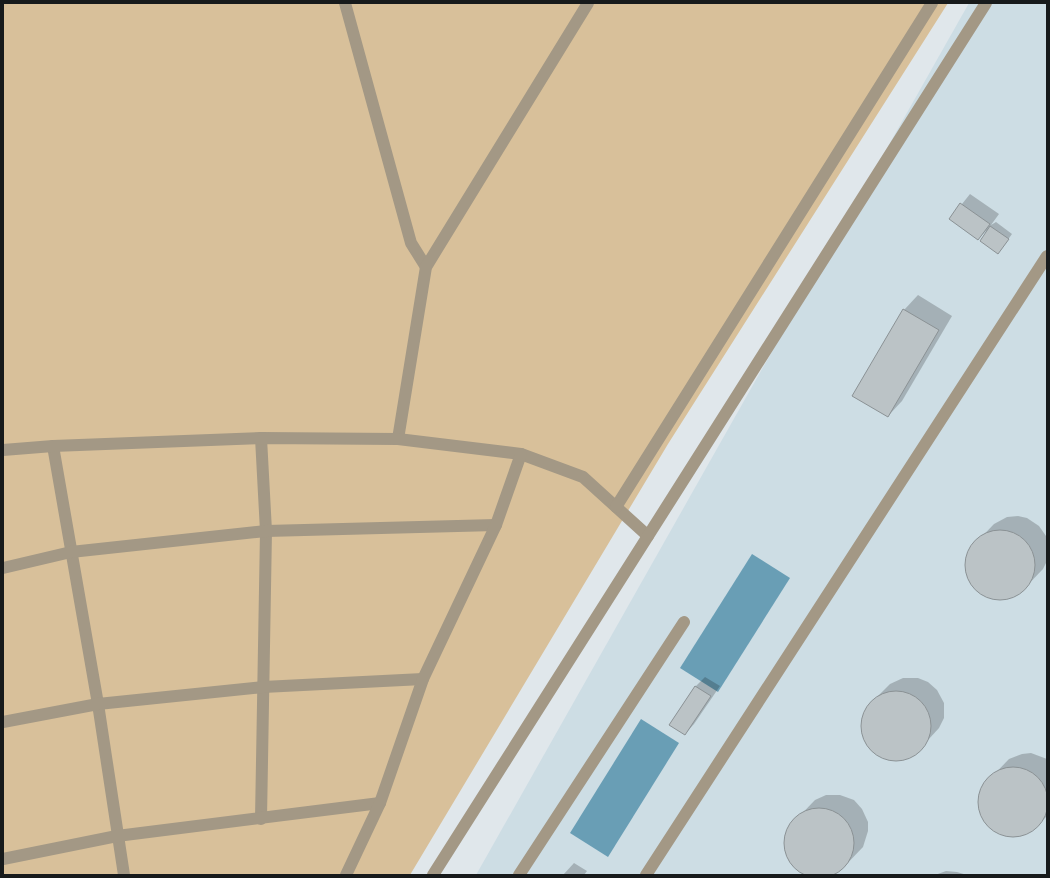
<svg xmlns="http://www.w3.org/2000/svg" width="1050" height="878" viewBox="0 0 1050 878" font-family="'Nunito Sans',sans-serif">
<style>
.built{fill:#cddde4}
.green{fill:#d8c09a}
.water{fill:#699eb5}
.shadow{fill:#0003}
.building{fill:#bbc3c6;stroke:#8b9295}
.lines{fill:none;stroke-linecap:round;stroke-linejoin:round}
.minor{stroke:#a39885;stroke-width:12}
</style>
<rect width="100%" height="100%" fill="#e0e7eb"/>
<!-- built -->
<path class="built" d="M969,3h78v872h-571z"/>
<!-- green -->
<path class="green" d="M3,3h945l-280,441 -258,431h-407z"/>
<!-- water -->
<g class="water">
<path d="M752,554l38,24 -72,114 -38,-24z"/>
<path d="M641,719l38,24 -71,114 -38,-24z"/>
</g>
<!-- shadow -->
<g class="shadow">
<path d="M970,194l29,20 -8,11 5,-3 16,12 -10,14 -16,-17 -8,8 -28,-20z"/>
<path d="M918,295l34,21 -50,85 -14,15 16,-106z"/>
<path d="M1018,516l9,2 12,8 7,10 1,25 -4,8 -22,23 -8,5 -14,2 -17,-5 -7,-6 -8,-15 -1,-9 5,-16 23,-24 13,-7z"/>
<path d="M705,677l15,9 -26,38 -9,10 -15,-10 26,-38z"/>
<path d="M903,678h15l10,4 9,8 7,13v15l-5,10 -22,24 -13,7h-12l-14,-5 -9,-7 -6,-13 -1,-12 5,-14 8,-9 15,-15z"/>
<path d="M1031,753l16,6v57l-9,9 -18,10 -12,1 -8,-2 -12,-9 -8,-15v-15l4,-10 25,-26 13,-5z"/>
<path d="M826,795h14l14,5 8,9 6,13v9l-5,16 -23,24 -9,4h-22l-15,-8 -8,-16 -1,-11 5,-14 25,-26z"/>
<path d="M574,863l13,8 -3,4h-21z"/>
<path d="M946,871l11,1 10,3h-32z"/>
</g>
<!-- building -->
<g class="building">
<path d="M960,203l30,21 -12,16 -29,-21z"/>
<path d="M990,226l19,13 -11,15 -18,-13z"/>
<path d="M903,309l36,21 -51,87 -36,-21z"/>
<circle cx="1000" cy="565" r="35"/>
<path d="M695,686l16,10 -26,39 -16,-10z"/>
<circle cx="896" cy="726" r="35"/>
<circle cx="1013" cy="802" r="35"/>
<circle cx="819" cy="843" r="35"/>
</g>
<g class="lines">
<!-- minor -->
<g class="minor">
<path d="M345,3l66,240 15,24"/>
<path d="M261,438l5,93 -5,288"/>
<path d="M398,439l28,-172 162,-264"/>
<path d="M53,446l45,258 26,171"/>
<path d="M3,450l50,-4 208,-8 137,1 123,15 62,23 65,59"/>
<path d="M616,507l316,-504"/>
<path d="M3,568l68,-16 195,-21 230,-6"/>
<path d="M3,722l95,-18 165,-17 160,-8"/>
<path d="M3,859l114,-23 263,-33"/>
<path d="M346,875l34,-72 43,-124 73,-154 25,-71"/>
<path d="M433,875l553,-872"/>
<path d="M519,875l165,-253"/>
<path d="M646,875l401,-619"/>
</g>
</g>
<!-- border -->
<rect width="1050" height="878" fill="none" stroke="#171a1b" stroke-width="8"/>
</svg>
